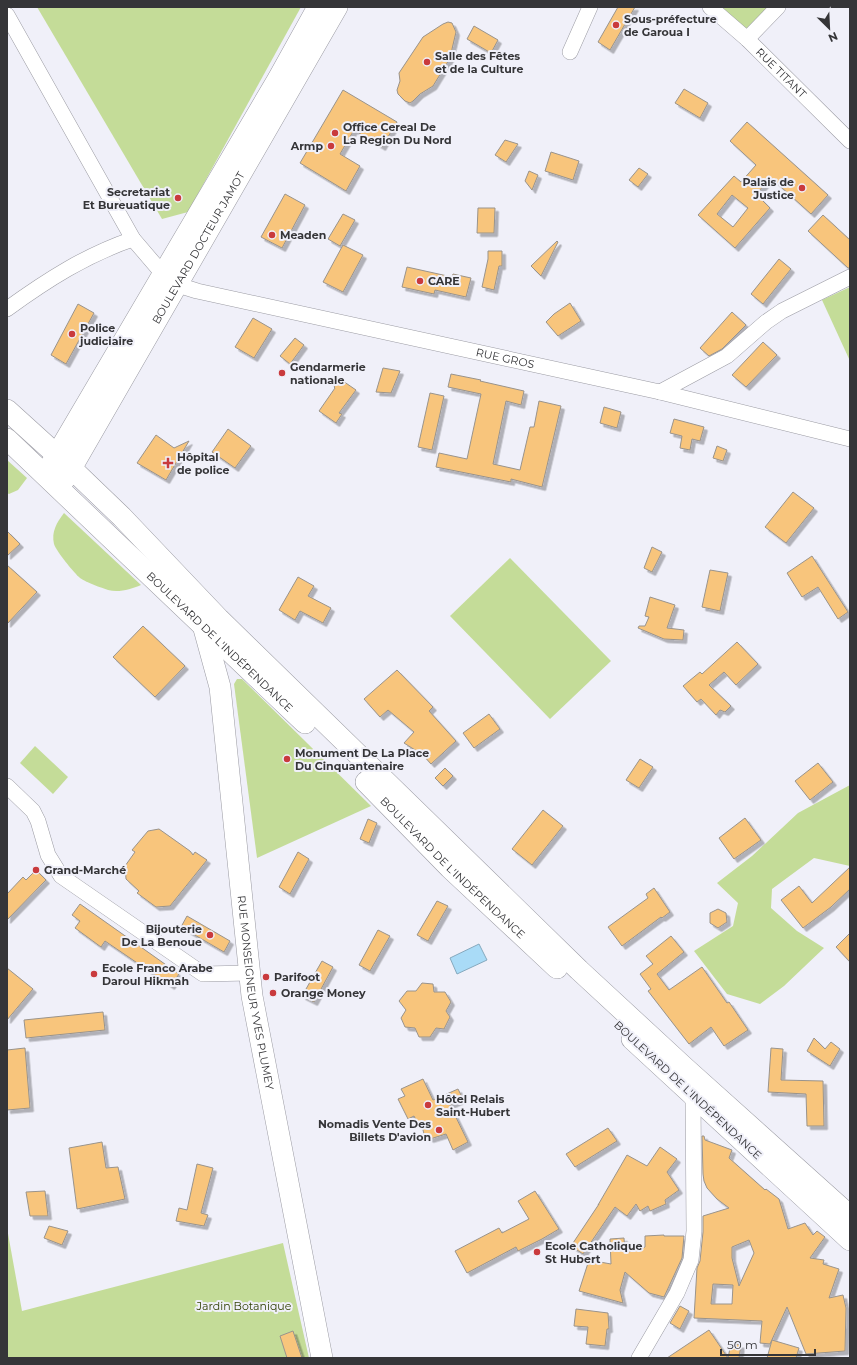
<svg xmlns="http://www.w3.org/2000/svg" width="857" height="1365" viewBox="0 0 857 1365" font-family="Montserrat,sans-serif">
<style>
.green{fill:#c4dc98}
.water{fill:#a9dbf7;stroke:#86a9be}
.building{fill:#f8c57b;stroke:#99938c;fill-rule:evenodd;filter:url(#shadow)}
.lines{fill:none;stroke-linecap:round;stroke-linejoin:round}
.street-casing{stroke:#9b9ba3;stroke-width:16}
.secondary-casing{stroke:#9b9ba3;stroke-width:22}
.street{stroke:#fff;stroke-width:15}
.secondary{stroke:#fff;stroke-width:21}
.poi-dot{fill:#c93a3d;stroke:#f0f0f9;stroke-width:1.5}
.labels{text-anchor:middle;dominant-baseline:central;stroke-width:4;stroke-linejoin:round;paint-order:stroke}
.poi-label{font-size:11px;font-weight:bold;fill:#353538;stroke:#f0f0f9;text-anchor:start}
.street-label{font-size:11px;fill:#353538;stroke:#f0f0f9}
.park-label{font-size:11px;fill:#304003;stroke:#f0f0f9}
</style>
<defs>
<filter id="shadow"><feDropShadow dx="3.5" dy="3.5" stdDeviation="0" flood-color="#0004"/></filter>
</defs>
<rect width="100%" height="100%" fill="#f0f0f9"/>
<!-- green -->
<g class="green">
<path d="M37,7h264l-113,205 -26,7z"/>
<path d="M711,7h67l-31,32z"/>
<path d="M850,287v74l-28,-61z"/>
<path d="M7,460l20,18 -9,12 -9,4 -2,-1z"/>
<path d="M64,513l77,72c-10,4 -22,8 -33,5 -6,-2 -23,-8 -28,-12 -6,-5 -24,-27 -26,-34 -3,-12 3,-22 10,-31z"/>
<path d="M510,558l101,103 -61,58 -100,-103z"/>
<path d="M237,679h5l129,127 -114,52 -23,-174z"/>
<path d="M35,746l33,31 -15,17 -33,-31z"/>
<path d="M850,785v81l-36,-8 -42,31 -1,19 26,23 27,17 -40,38 -24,18 -33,-10 -33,-43 39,-25 5,-23 -21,-20 35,-27 46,-43z"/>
<path d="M7,1228l15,83 261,-68 26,115h-302z"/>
</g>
<!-- water -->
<path class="water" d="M479,944l8,16 -30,14 -7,-16z"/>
<!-- building -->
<g class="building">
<path d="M618,7h17l-25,43 -12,-8z"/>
<path d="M448,22l4,1 4,9 -4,17v6l-19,31 -13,8 -7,7 -3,2 -5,-2 -7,-7 -1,-4 3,-9 -1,-8 24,-36 20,-13z"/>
<path d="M474,26l24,14 -7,13 -24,-14z"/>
<path d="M684,89l24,14 -8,15 -25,-15z"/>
<path d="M343,90l54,32 -15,25 -28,-17 -14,24 20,12 -14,25 -46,-28z"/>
<path d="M747,122l81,73 -17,19 -40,-36 -15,16 14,14 -35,40 -37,-33 36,-39 7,6 15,-17 -26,-24zM732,195l16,13 -15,19 -16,-13z"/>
<path d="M505,140l13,4 -12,18 -11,-7z"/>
<path d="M551,152l28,9 -6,19 -28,-9z"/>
<path d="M639,168l9,6 -10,13 -9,-7z"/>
<path d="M529,171l9,4 -6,15 -7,-9z"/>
<path d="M285,194l20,11 -23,43 -21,-11z"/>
<path d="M478,208h17l-1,25h-17z"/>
<path d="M343,214l12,6 -15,26 -12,-7z"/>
<path d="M823,215l27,25v28h-2l-40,-37z"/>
<path d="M557,241l1,1 -17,34 -10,-10z"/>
<path d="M343,245l20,10 -20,37 -20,-10z"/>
<path d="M488,251h14v15h-3l-5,24 -12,-3 6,-28z"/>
<path d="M779,259l12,10 -28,35 -12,-10z"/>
<path d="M407,267l45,10 1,-3 18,4 -5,19 -31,-7 -1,4 -32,-7z"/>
<path d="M570,303l11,18 -23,15 -12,-14 8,-8z"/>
<path d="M78,304l16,9 -28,51 -15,-9z"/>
<path d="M732,312l14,13 -24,24 -13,7 -9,-8z"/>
<path d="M253,318l19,11 -18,29 -19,-11z"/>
<path d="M295,338l9,7 -14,19 -10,-8z"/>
<path d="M763,342l14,13 -31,32 -14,-12z"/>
<path d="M383,368l17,3 -9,22 -15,-1z"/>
<path d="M451,374l30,6 -1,1 44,10 -3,14 -15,-4 -13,63 27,6 10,-43h4l5,-26 22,5 -19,81 -31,-8v3l-75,-15 3,-14 28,6 14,-65 -33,-7z"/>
<path d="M340,379l16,11 -17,23 3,1 -6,9 -17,-12 16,-23 -1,-1z"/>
<path d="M430,393l14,3 -12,54 -14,-3z"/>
<path d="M604,407l17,5 -4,16 -17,-5z"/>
<path d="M674,419l30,8 -4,14 -8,-2 -2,11 -10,-2 2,-12 -12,-3z"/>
<path d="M228,429l23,17 -16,22 -23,-16z"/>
<path d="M156,435l18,13 15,-7 -23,39 -29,-17z"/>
<path d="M717,446l10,4 -4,11 -10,-3z"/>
<path d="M793,492l21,16 -28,35 -21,-16z"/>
<path d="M7,531l13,13 -13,12z"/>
<path d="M652,547l10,5 -10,20 -8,-4z"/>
<path d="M812,556l36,56 -10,7 -20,-32 -16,10 -15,-24z"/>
<path d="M7,565l30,27 -30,32z"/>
<path d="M710,570l18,3 -8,38 -18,-4z"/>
<path d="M298,577l16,9 -6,10 23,12 -8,15 -23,-12 -5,9 -16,-10z"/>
<path d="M650,597l25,8 -8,23 17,2 -1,10 -19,-1 -26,-11 1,-2h6l4,-9 -4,-1z"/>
<path d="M143,626l42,40 -30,31 -42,-40z"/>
<path d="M737,642l21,22 -22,21 -12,-13 -15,13 22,21 -6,6 -5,-2 -4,5 -15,-16 -4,3 -14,-16 17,-14 2,2z"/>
<path d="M397,670l36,37 -4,4 27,30 -25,23 -8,-9 -19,-12 10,-11 -26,-22 -8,7 -16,-18z"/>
<path d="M489,714l11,15 -26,19 -11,-15z"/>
<path d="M640,759l13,8 -14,21 -13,-8z"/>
<path d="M818,763l15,19 -23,18 -15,-19z"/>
<path d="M445,768l8,8 -10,10 -8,-8z"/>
<path d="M543,810l20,16 -31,39 -20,-16z"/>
<path d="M745,818l16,22 -27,19 -15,-21z"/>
<path d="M368,819l9,4 -8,20 -9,-4z"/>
<path d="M159,829l31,22 3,4 2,-3 12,8 -37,46 -14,1 -19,-14 2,-2 -13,-12 -1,-13 10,-14 -3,-2 16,-19z"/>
<path d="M298,852l11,7 -19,35 -11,-7z"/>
<path d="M850,867v22l-19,18 -28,21 -22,-28 18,-14 13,17z"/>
<path d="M36,870l10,10 -39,40v-26l16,-17 3,3z"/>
<path d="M654,888l16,24 -8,6 -1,-1 -39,29 -14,-19 40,-29 -2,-4z"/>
<path d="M437,901l11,5 -20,35 -11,-6z"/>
<path d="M80,904l99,70 -8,12 -66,-45 -4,6 -26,-19 5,-7 -8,-6z"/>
<path d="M718,909l8,4 1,9 -9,6 -8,-5v-10z"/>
<path d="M187,916l43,25 -6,11 -43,-25z"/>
<path d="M378,930l12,6 -20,35 -11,-6z"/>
<path d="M850,933v29l-14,-15z"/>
<path d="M671,936l13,16 -27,22 12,16 33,-23 25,36 2,-1 19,28 -24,16 -13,-19 -22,17 -41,-53 3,-2 -11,-15 13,-10 -7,-8z"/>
<path d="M322,961l11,6 -19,35 -12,-6z"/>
<path d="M7,968l26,21 -26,31z"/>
<path d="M422,983l11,1 1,8h11l6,10 -5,9 4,6 -6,12 -8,-1 -6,9h-11l-4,-9 -10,-1 -4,-9 5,-8 -7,-9 8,-10h9z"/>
<path d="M103,1012l2,18 -79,8 -2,-18z"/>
<path d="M814,1038l11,11 6,-7 9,7 -10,17 -23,-15z"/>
<path d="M25,1048l5,60 -23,2v-60z"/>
<path d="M771,1048l12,1 -2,31 42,1 1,45h-17l-1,-32 -38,-2z"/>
<path d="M423,1079l10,21 25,-11 5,10 -13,6 18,37 -15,8 -7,-16 -16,5 -6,-5 -3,-12h-4l-3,-6 -6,3 -10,-20 7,-3 -4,-7z"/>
<path d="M608,1128l9,13 -42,26 -9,-13z"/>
<path d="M702,1136h2l1,4 27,10 -3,8 36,32 1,-1 13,10 9,30 17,-6 8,12 4,-4 8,6 -15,21 14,2 -1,4 16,5 -10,29 14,-3 3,13 -1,43 -39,3 -19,-47 -17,37 -10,-1 2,-22 -68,-3 3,-50 3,-7 3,-29v-16l26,-8 -12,-9 -10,-11 -3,-7 -1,-7zM749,1240l5,13 -15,33 -7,-28v-11zM713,1284l20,1 -1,19h-21z"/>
<path d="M102,1142l4,26 12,-1 7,32 -48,10 -8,-61z"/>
<path d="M660,1147l17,12 -10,13 12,18 -14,10 1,4 -16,7 -2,-5 -8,5 -4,-7 -9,12 -12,-9 -32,47 -12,-8 28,-42 -1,1 29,-50 20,11z"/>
<path d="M197,1164l16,4 -12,45 7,2 -4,11 -28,-5 3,-13 8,2z"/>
<path d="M45,1191l3,25h-18l-4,-24z"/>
<path d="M535,1191l24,38 -17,10 -24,12 -2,-4 -49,26 -12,-22 44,-23 3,5 27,-14 -11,-18z"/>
<path d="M49,1226l19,5 -6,14 -18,-7z"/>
<path d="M664,1235v1h20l-2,22 -18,39 -15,-4 -24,-21 -5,18 3,13 -44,-12 10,-31 22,4 -1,-25 14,-1 1,15 20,-6v-11z"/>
<path d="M680,1306l9,5 -9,18 -10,-6z"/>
<path d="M576,1309l32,4 1,16h-2l-2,17 -19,-2 2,-17 -14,-1z"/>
<path d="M709,1330l19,28h-61z"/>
<path d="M293,1331l9,27h-15l-7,-22z"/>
<path d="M772,1340l27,8 -3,10h-29z"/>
<path d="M731,1343l10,2 -2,13h-11z"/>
</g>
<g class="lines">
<defs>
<g id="street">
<path id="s1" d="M710,7l37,32 103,102"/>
<path id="s2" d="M7,15l126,224 30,35 15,11 19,6 463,101 190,47"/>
<path d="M747,39l31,-32"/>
<path d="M570,52l20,-45"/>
<path d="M7,309c40,-29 79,-54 126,-70"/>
<path d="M660,392l67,-36 39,-34 16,-11 68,-34"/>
<path d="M7,786l26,25 5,10 10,34 13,21 142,98 46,-1"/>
<path d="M639,1358l38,-65 14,-33 3,-29 -1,-136"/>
</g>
<g id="secondary">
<path d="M7,410l64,58 51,49 97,102 360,351 105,97 166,149"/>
<path id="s3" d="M7,439l298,284"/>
<path d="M49,468l229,-389 40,-72"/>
<path id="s4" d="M65,479l272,-472"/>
<path id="s5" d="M203,625l17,62 32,309 70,362"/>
<path id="s6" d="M366,782l84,86 107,100"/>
<path d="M632,1039l218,201"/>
</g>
</defs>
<!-- street casing -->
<use href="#street" class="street-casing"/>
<!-- secondary casing -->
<use href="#secondary" class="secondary-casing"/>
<!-- street -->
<use href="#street" class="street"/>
<!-- secondary -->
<use href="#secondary" class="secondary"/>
</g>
<!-- markers -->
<g class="poi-dot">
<circle cx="616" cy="25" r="4"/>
<circle cx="427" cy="62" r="4"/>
<circle cx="335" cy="133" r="4"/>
<circle cx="331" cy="146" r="4"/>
<circle cx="802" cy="188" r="4"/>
<circle cx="178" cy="198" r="4"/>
<circle cx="272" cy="235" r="4"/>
<circle cx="420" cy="281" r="4"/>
<circle cx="72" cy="334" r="4"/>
<circle cx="282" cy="373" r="4"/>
<path d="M166 457h4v4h4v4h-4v4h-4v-4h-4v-4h4z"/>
<circle cx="287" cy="759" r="4"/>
<circle cx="36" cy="870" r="4"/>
<circle cx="210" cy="935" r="4"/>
<circle cx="94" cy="974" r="4"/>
<circle cx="266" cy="977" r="4"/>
<circle cx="273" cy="993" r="4"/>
<circle cx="428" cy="1105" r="4"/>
<circle cx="439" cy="1130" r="4"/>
<circle cx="537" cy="1252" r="4"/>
</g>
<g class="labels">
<!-- poi labels -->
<g class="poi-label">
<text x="624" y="19">Sous-préfecture<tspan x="624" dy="13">de Garoua I</tspan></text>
<text x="435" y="56">Salle des Fêtes<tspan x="435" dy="13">et de la Culture</tspan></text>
<text x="343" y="127">Office Cereal De<tspan x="343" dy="13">La Region Du Nord</tspan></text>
<text x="323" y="146" text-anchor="end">Armp</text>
<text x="794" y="182" text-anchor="end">Palais de<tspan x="794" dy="13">Justice</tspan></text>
<text x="170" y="192" text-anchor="end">Secretariat<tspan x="170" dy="13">Et Bureuatique</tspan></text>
<text x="280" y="235">Meaden</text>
<text x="428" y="281">CARE</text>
<text x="80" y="328">Police<tspan x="80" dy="13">judiciaire</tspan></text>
<text x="290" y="367">Gendarmerie<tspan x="290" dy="13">nationale</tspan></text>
<text x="177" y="457">Hôpital<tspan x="177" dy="13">de police</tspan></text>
<text x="295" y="753">Monument De La Place<tspan x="295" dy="13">Du Cinquantenaire</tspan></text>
<text x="44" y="870">Grand-Marché</text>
<text x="202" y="929" text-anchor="end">Bijouterie<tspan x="202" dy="13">De La Benoue</tspan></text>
<text x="102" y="968">Ecole Franco Arabe<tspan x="102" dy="13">Daroul Hikmah</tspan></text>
<text x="274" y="977">Parifoot</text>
<text x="281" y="993">Orange Money</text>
<text x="436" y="1099">Hôtel Relais<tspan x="436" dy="13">Saint-Hubert</tspan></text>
<text x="431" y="1124" text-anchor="end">Nomadis Vente Des<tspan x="431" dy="13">Billets D'avion</tspan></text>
<text x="545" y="1246">Ecole Catholique<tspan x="545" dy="13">St Hubert</tspan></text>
</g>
<!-- street labels -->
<g class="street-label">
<text stroke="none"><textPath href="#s1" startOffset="97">RUE TITANT</textPath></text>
<text stroke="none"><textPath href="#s4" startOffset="267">BOULEVARD DOCTEUR JAMOT</textPath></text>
<text stroke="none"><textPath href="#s2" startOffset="657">RUE GROS</textPath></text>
<text stroke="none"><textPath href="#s3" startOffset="294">BOULEVARD DE L'INDÉPENDANCE</textPath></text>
<text stroke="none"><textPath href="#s6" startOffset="122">BOULEVARD DE L'INDÉPENDANCE</textPath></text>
<text stroke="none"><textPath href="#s5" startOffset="372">RUE MONSEIGNEUR YVES PLUMEY</textPath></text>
<text transform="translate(688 1090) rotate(43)">BOULEVARD DE L'INDÉPENDANCE</text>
</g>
<!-- park labels -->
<g class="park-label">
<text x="244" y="1306">Jardin Botanique</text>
</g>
</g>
<!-- border -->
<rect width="857" height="1365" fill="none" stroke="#353538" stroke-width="16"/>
<!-- north arrow -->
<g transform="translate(829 28) rotate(156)" stroke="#f0f0f9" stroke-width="3" paint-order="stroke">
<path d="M0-3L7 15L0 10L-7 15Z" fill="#353538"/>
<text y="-6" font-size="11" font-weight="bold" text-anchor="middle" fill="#353538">N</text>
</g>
<!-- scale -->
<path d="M721 1349v6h94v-6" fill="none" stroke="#353538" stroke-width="2"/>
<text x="727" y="1349" font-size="12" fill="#353538" stroke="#f0f0f9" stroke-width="3" paint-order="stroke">50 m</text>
</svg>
